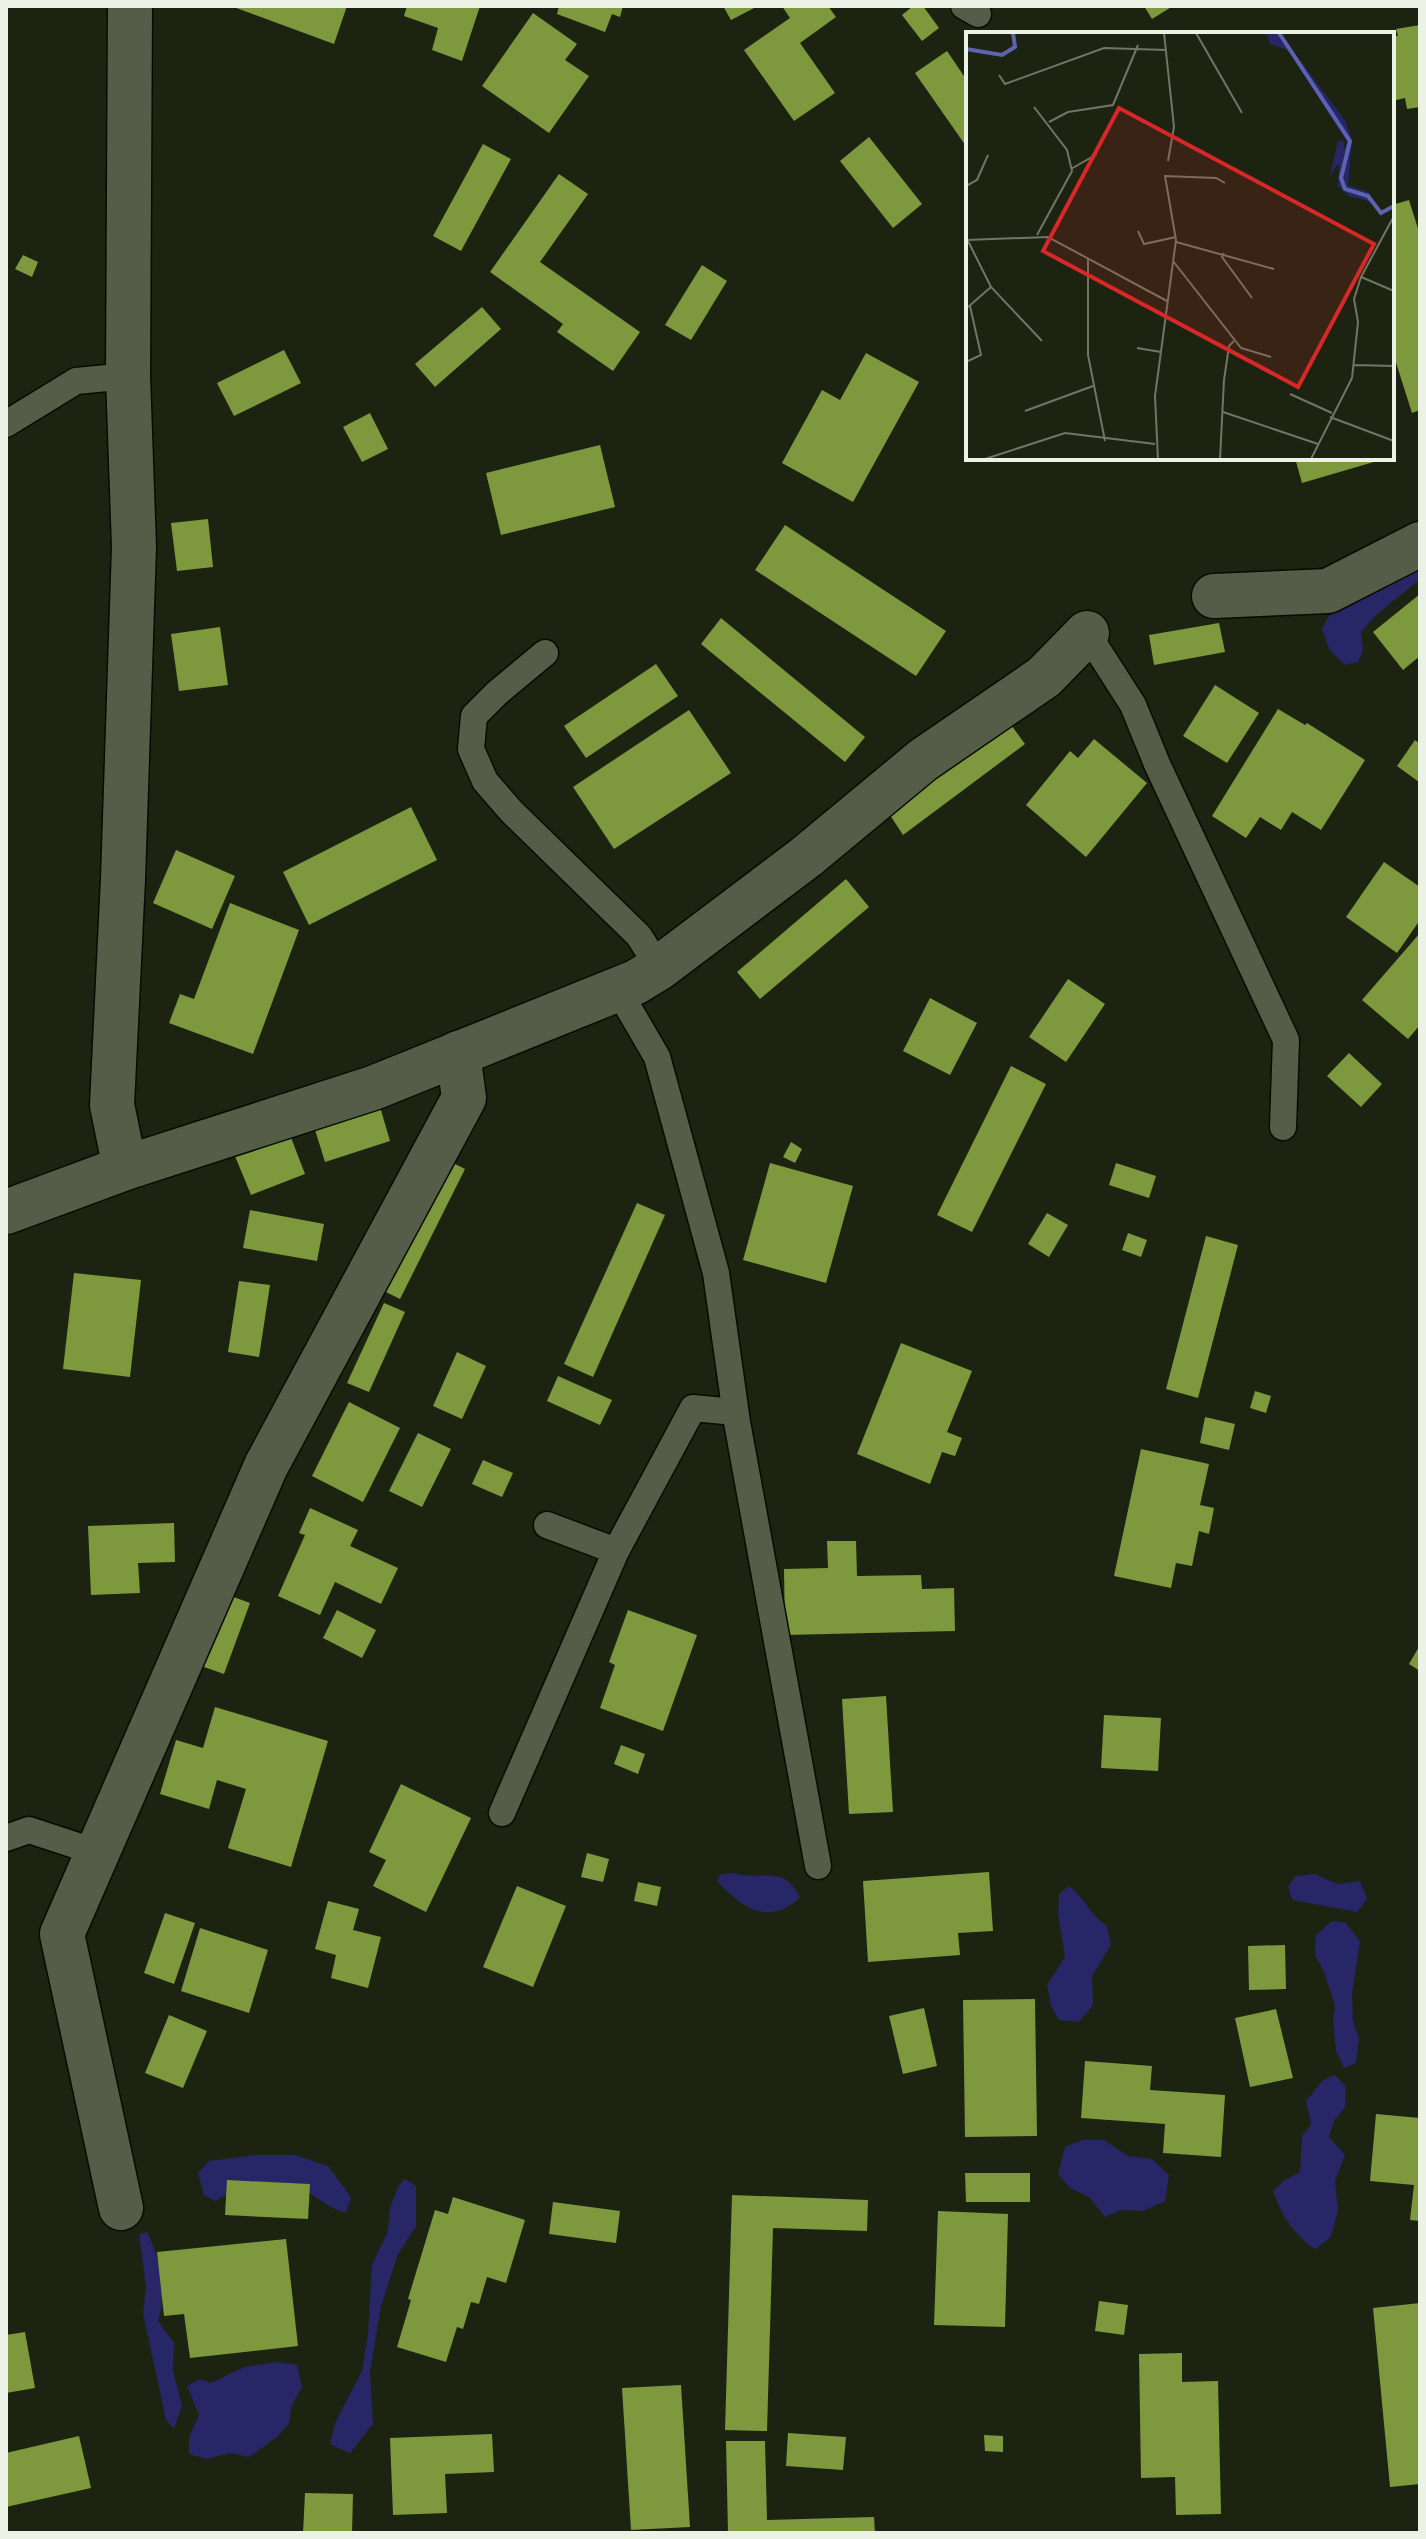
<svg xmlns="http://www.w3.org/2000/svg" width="1426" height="2539" viewBox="0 0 1426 2539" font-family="'Times New Roman',serif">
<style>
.green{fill:#272667}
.building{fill:#7e983e}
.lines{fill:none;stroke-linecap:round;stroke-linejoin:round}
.service-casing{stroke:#070c00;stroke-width:29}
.minor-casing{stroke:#070c00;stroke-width:47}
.service{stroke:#555c47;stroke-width:26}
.minor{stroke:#555c47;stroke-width:44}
.inset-river{fill:none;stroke:#5d63b1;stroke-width:4}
.inset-road{fill:none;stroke:#707666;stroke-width:2}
.view{fill:#d62828;fill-opacity:0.15;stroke:#d62828;stroke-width:4}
.inset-edge{fill:none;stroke:#edf2e6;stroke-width:4}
</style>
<rect width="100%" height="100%" fill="#1d2311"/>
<!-- green -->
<g class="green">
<path d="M1420,562v17l-45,37 -14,16 2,19 -5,11 -13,3 -16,-16 -7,-20 7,-13z"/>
<path d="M734,1873c31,9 48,-10 66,24 -30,30 -59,11 -83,-16l3,-7z"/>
<path d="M1315,1874l22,10 23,-3 7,18 -10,13 -65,-12 -4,-14 8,-10z"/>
<path d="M1069,1886c16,12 21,29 38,40l4,19 -19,31 1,29 -14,17 -20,-2 -8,-14 -4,-21 18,-28 -7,-44 1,-19z"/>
<path d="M1332,1921l13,1 15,19 -8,53 1,27 6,18 -3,24 -12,5 -8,-17 -3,-32 2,-14 -11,-33 -9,-17 1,-20z"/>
<path d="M1335,2075l11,12 -1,20 -11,14 -5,16 16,18 -10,26 3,29 -7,27 -16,12c-22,-16 -33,-32 -42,-58l12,-11 15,-8 2,-36 9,-12 -5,-23 17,-21z"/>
<path d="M1082,2140h22l24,16 24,3 17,16 -4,26 -22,10 -23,-1 -15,7 -16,-20 -19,-9 -12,-14 7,-27z"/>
<path d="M255,2155h40l33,11 23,31 -5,16 -14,-5 -23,-15v-9l-81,-4 -2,15 -11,6 -11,-6 -6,-22 11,-12z"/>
<path d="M405,2179l11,7v40l-18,28 -17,52 -11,66 3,52 -23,29 -20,-9 5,-21 27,-52 6,-37 4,-69 16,-34 2,-24 9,-22z"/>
<path d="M147,2232c13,26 20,61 11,89l16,22 -1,28 9,35 -8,23 -8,-9 -23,-107 3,-26 -7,-53z"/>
<path d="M277,2362l20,3 5,22 -11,20 -2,16 -12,14 -28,20 -19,-4 -23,6 -18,-5v-17l10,-22 -12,-29 13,-7 11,4 33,-16z"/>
</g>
<!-- building -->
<g class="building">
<path d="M231,6h116l-13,38z"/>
<path d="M407,6h73l-18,55 -30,-11 6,-22 -34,-12z"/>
<path d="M559,6h64l-3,11 -8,-3 -7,18 -48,-18z"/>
<path d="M723,6h35l-27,14z"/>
<path d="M782,6h46l8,11 -36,26 35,50 -41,28 -50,-71 46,-32z"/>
<path d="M913,6h10l16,22 -17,13 -20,-26z"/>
<path d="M1144,6h29l-21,13z"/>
<path d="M533,13l44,31 -12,16 24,16 -40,57 -67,-47z"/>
<path d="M1420,25v82l-13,2 -2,-11 -13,3v-65h6l-2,-7z"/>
<path d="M947,51l21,31v67l-53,-76z"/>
<path d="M869,137l53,67 -29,24 -53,-67z"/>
<path d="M483,144l28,15 -50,92 -28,-15z"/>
<path d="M559,174l29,20 -48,68 100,70 -27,39 -56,-39 6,-8 -73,-52z"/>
<path d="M1409,200l11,35v175l-8,3 -20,-63v-145z"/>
<path d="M23,255l15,7 -6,15 -17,-8z"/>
<path d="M702,265l25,16 -36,59 -26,-15z"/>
<path d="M482,307l19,22 -66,58 -20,-23z"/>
<path d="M284,350l17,33 -67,33 -17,-33z"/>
<path d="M866,353l53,29 -66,120 -71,-39 40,-73 18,10z"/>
<path d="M370,413l18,36 -26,13 -19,-35z"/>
<path d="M600,445l15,62 -114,28 -15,-62z"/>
<path d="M1295,458h89v1l-82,24z"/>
<path d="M208,519l5,48 -36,4 -6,-48z"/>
<path d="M785,525l161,106 -30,45 -161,-106z"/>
<path d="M1420,594v62l-17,14 -30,-38z"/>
<path d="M721,618l144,119 -20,25 -144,-118z"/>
<path d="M1219,623l6,29 -71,13 -5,-30z"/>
<path d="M220,627l8,58 -49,6 -8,-57z"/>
<path d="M656,664l22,32 -92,62 -22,-32z"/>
<path d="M1215,685l44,28 -32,50 -44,-27z"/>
<path d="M1278,709l27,16 2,-2 58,37 -44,70 -29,-18 -11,18 -21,-13 -14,21 -34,-22z"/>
<path d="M689,710l42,63 -117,76 -41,-62z"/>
<path d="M1009,722l16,22 -122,91 -15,-23z"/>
<path d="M1094,739l53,44 -61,74 -60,-52 44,-54 8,7z"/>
<path d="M1415,740l5,4 -1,38 -22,-16z"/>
<path d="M411,807l26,53 -128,65 -26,-53z"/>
<path d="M176,850l59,26 -23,53 -59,-26z"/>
<path d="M1384,862l36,25v33l-23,33 -51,-36z"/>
<path d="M846,879l23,28 -109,92 -23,-27z"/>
<path d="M230,903l69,27 -46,124 -84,-31 11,-29 14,5z"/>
<path d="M1420,933v92l-12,14 -46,-39z"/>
<path d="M1068,979l37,25 -39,58 -37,-25z"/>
<path d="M930,998l47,25 -27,52 -47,-24z"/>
<path d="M1349,1053l33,31 -21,23 -34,-31z"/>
<path d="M1011,1066l35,18 -74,148 -35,-17z"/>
<path d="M378,1100l12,41 -65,21 -13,-42z"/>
<path d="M290,1135l15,39 -54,21 -16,-39z"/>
<path d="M791,1142l11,7 -7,14 -12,-6z"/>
<path d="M447,1160l18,9 -65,130 -18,-9z"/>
<path d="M770,1163l83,23 -27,97 -83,-23z"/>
<path d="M1116,1163l40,13 -7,22 -40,-13z"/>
<path d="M637,1203l28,12 -72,162 -29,-13z"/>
<path d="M250,1210l74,14 -7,37 -74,-13z"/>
<path d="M1047,1213l21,12 -19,32 -21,-13z"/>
<path d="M1128,1233l19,7 -6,17 -19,-7z"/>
<path d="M1206,1236l32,9 -40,153 -32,-9z"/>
<path d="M74,1273l67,7 -11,97 -67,-8z"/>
<path d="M239,1281l31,4 -11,72 -31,-5z"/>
<path d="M384,1303l21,9 -36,80 -22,-9z"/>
<path d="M901,1343l71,28 -25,61 15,6 -7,18 -13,-4 -12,32 -73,-30z"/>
<path d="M457,1352l29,14 -24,53 -29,-13z"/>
<path d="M558,1376l54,24 -12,25 -53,-24z"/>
<path d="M1255,1391l16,5 -5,17 -16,-5z"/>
<path d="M349,1402l51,26 -37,74 -51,-26z"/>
<path d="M1205,1417l30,7 -6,26 -29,-7z"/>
<path d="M418,1433l33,16 -29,58 -33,-16z"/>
<path d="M1141,1449l68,15 -9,41 14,3 -5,26 -10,-3 -7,35 -16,-3 -5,25 -57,-12z"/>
<path d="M483,1460l30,13 -11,24 -30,-13z"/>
<path d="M310,1508l48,22 -8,16 48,22 -17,36 -46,-22 -15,33 -42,-19 27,-61 -6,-2z"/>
<path d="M174,1523l1,39 -37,1 2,30 -49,2 -3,-69z"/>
<path d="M827,1541h29l1,35 64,-1 1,14 32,-1 1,43 -170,4 -1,-66 44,-1z"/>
<path d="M217,1591l33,12 -26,71 -34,-12z"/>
<path d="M337,1610l39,20 -14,28 -39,-20z"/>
<path d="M628,1610l69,25 -34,96 -63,-23 15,-43 -6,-3z"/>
<path d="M1420,1645v26l-11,-7z"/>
<path d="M886,1696l7,116 -44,2 -7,-115z"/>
<path d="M215,1707l113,34 -37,126 -63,-19 18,-59 -29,-9 -8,29 -49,-15 16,-54 27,8z"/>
<path d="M1104,1715l57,3 -3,53 -57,-3z"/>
<path d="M621,1745l24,9 -7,20 -24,-10z"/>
<path d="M401,1784l70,34 -45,94 -53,-26 13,-26 -17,-8z"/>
<path d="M587,1853l22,6 -6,23 -22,-5z"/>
<path d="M989,1872l4,59 -35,2 2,22 -92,7 -5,-81z"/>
<path d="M638,1882l23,5 -4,19 -23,-5z"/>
<path d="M517,1886l49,20 -33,81 -50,-20z"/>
<path d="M328,1901l31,8 -6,21 28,7 -13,51 -37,-10 5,-23 -21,-6z"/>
<path d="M165,1913l30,10 -21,61 -30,-11z"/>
<path d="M200,1928l68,22 -19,63 -68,-22z"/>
<path d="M1285,1945l1,44 -37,1 -1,-44z"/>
<path d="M1035,1999l2,137 -72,1 -2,-137z"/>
<path d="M924,2008l13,58 -34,8 -14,-58z"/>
<path d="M1276,2009l17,69 -43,9 -15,-69z"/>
<path d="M169,2015l38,16 -24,57 -38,-15z"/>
<path d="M1085,2061l67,5 -2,24 75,5 -4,62 -58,-4 2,-29 -84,-6z"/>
<path d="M1376,2114l44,4v103l-10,-1 4,-35 -44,-4z"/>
<path d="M965,2173h65v29h-64z"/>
<path d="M227,2180l83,4 -2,35 -83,-4z"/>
<path d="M732,2195l136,5 -1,31 -94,-3 -6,203 -42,-1z"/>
<path d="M453,2197l72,23 -19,63 -19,-6 -8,27 -8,-2 -8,27 -6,-2 -11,35 -49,-15 14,-47 -3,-1 27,-89 13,4z"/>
<path d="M553,2202l67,9 -4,32 -67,-9z"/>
<path d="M938,2211l70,3 -3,113 -71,-2z"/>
<path d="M286,2239l12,107 -108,12 -6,-44 -20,2 -7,-64z"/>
<path d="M1099,2301l29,4 -4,30 -29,-4z"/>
<path d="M1420,2303v181l-30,3 -17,-179z"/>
<path d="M25,2332l10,56 -29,5v-58z"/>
<path d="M1182,2353v29l36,-1 3,133 -45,1 -1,-38 -34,1 -2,-124z"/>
<path d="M681,2385l9,142 -59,3 -9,-142z"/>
<path d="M788,2433l58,4 -3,33 -57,-4z"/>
<path d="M492,2434l2,38 -49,2 2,39 -54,2 -3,-77z"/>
<path d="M984,2435l19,1v16l-18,-1z"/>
<path d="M79,2436l12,52 -85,19v-54z"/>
<path d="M726,2441h39l2,79 107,-3 1,16h-147z"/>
<path d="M305,2493l48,1 -1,39h-49z"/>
</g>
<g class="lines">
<defs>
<g id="service">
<path d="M964,6l14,8"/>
<path d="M6,424l70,-43 52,-5"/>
<path d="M1087,633l46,72 24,59 129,276 -3,87"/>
<path d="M545,653l-48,40 -23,23 -3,33 14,32 26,30 128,125 20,32"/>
<path d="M618,990l39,67 59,216 21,149 81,444"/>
<path d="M547,1525l69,26"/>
<path d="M502,1813l114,-262 77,-143 42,4"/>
<path d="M6,1838l23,-8 67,22"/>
</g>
<g id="minor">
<path d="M1214,596l114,-5 92,-47"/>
<path d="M125,1168l-13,-63 11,-226 11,-332 -6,-171 2,-370"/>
<path d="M6,1212l119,-44 248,-80 263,-106 23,-14 147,-111 117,-97 121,-83 43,-44"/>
<path d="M121,2208l-59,-274 204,-468 198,-368 -6,-45"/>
</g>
</defs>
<!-- service casing -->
<use href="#service" class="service-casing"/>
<!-- minor casing -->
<use href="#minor" class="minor-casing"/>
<!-- service -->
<use href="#service" class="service"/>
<!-- minor -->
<use href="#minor" class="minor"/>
</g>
<!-- overview -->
<g transform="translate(966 32)">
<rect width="428" height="428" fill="#1d2311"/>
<path d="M300,1h14l66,89 6,18 -4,45 22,8 1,9 -22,-6 -11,-10 1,-23 -9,12 8,-34h6v7l-5,12 8,-18 -59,-92 -18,-6z" fill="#272667"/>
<path class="inset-river" d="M313,1l71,108 -9,37 4,11 23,7 13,17 13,-7M0,17l36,6 13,-8 -2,-14"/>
<path class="inset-road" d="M198,1l10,94 -6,34M230,1l46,80M33,43l6,9 99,-36 62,2M68,75l33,43 5,21 -35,64M83,90l19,-10 45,-7 25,-60M105,137l26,-15M0,154l11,-6 11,-25M428,184l-33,61 33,14M172,199l6,13 32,-7M0,208l82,-3 119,64M2,209l23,46 51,54M210,210l98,27M258,221l-2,4 30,41M122,227v96l17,86M207,229l68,87 30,9M2,275l23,-20M171,316l24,4M0,330l15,-7 -11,-49M388,333l40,1M324,362l42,19M59,379l68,-25M257,380l95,32M364,385l64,24M19,427l80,-26 90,11M192,427l-3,-63 21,-156 -11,-64 51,2 9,5M254,427l4,-79 5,-34 5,-5M345,427l41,-81 6,-56 -4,-23 7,-22"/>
<path class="view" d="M153,76l255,136 -76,143 -255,-136z"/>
<rect width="428" height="428" class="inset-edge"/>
</g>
<!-- border -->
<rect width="1426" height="2539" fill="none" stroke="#edf2e6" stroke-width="16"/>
</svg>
